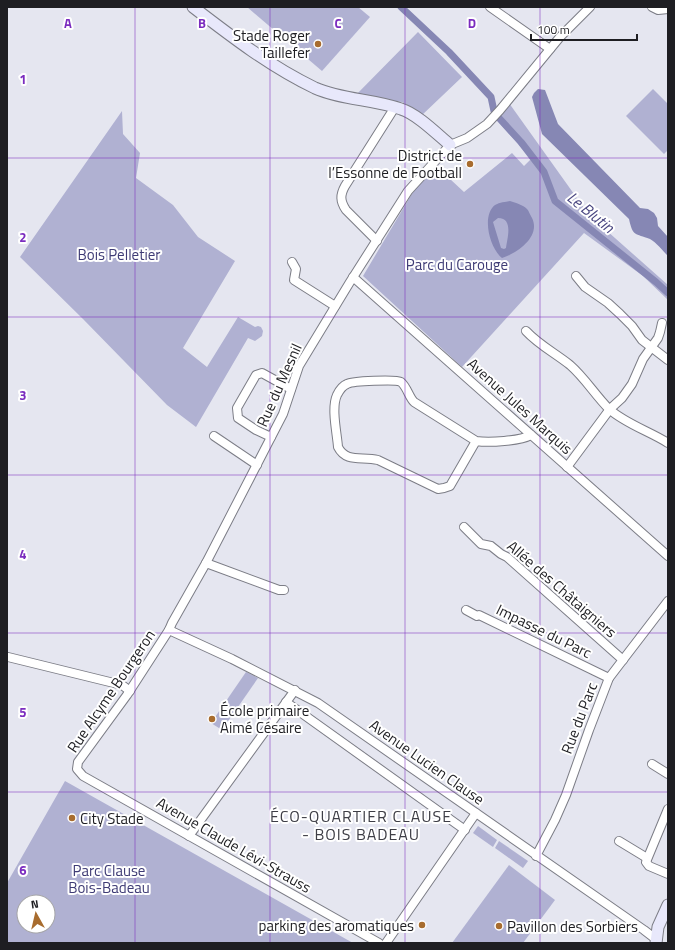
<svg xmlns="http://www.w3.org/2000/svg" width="675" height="950" viewBox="0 0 675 950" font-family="'Titillium Web',sans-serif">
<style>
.green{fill:#b0b1d2;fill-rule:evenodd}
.water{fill:#8687b4;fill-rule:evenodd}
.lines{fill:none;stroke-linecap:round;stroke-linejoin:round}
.canal{stroke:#8687b4;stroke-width:7}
.street-casing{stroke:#7c7d86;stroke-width:10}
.secondary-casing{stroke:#7c7d86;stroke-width:13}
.street{stroke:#fff;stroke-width:8}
.secondary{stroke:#e8e8fb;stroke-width:11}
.grid{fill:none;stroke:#7b2cbf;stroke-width:1;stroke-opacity:0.55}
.poi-dot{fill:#a86c2e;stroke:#fff;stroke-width:1.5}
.labels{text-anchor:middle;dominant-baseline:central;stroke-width:4;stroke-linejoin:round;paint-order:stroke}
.poi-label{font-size:15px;fill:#1e1e22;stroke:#fff;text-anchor:end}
.park-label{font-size:15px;fill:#3e3b75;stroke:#fff}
.street-label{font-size:15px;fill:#1e1e22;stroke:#fff}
.water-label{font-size:16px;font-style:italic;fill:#494681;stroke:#fff}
.neighbourhood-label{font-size:16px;letter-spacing:1px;fill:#3e3e46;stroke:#fff}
.grid-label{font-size:13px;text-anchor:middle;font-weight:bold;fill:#7b2cbf;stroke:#fff;stroke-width:4;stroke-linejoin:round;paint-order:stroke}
</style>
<rect width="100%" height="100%" fill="#e5e6f0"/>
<!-- green -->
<g class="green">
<path d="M247,7h111l12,10 -48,54z"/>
<path d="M418,32l44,45 -41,39 -10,-9 -9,-5 -49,-4z"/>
<path d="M653,89l15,15v46l-4,4 -38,-38z"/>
<path d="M509,103l80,112 79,70v15l-25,-24 -59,-43 -122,134 -99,-91 50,-84 23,-26 28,26 48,-39 12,13 7,-7 -35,-40z"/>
<path d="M122,111l1,23 17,19 -4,25 37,27 25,32 37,24 -52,87 24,19 31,-50 17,10 3,-1 3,1 2,4 -1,5 -7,5 -7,-3 -52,89 -29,-22 -84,-86 -63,-62z"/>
<path d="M246,672l12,6 -36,52 -11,-7z"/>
<path d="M65,781l288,162h-346v-60zM24,902h24v24h-24z"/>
<path d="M478,826l19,14 -4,7 -20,-14z"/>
<path d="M499,841l29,20 -5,7 -28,-20z"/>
<path d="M509,865l46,35 -32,43h-71z"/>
</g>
<!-- water -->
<g class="water">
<path d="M538,89l7,1 13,34 82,84 8,1 6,4 3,5 1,8 10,11v19c-5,-5 -12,-14 -18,-17 -15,-6 -17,-2 -21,-20l-87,-85 -10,-37 2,-4z"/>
<path d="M510,201c6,2 13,4 17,8 2,2 3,6 5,9 9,18 -14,35 -30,40 -12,-9 -21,-42 -7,-53 5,-3 10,-3 15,-4zM498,218c16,0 9,21 8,30l-2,1 -3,-1 -8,-26z"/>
</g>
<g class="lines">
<!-- canal -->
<g class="canal">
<path d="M401,7l48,45 42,45 3,14"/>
<path d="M499,118l22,24 23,30 11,29 101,81 12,11"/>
</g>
<defs>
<g id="street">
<path d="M490,7l60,42"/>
<path d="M652,7l6,3 10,-1"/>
<path d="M377,241l-31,-31c-6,-9 -6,-15 -1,-24l50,-79"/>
<path d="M292,262l4,7 -2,11 41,26"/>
<path d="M576,276l9,11 23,16 12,11 12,12 10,14 26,20"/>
<path d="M353,277l315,279"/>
<path d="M526,331c13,14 29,22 44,34 15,13 25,30 39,44 17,15 40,22 59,34"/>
<path d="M214,436l43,29"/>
<path d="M271,437l-15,-7 -18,-12 -1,-10 19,-33 6,-2 29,16"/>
<path d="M476,441l-26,45 -6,2 -6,1 -60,-29c-16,-4 -32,3 -40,-13 -1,-14 -7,-39 -1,-52 2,-4 5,-9 10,-11 5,-3 49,-5 54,-2 6,5 8,15 13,20l62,39c13,2 44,0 55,-6"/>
<path d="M567,467l43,-58 12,-11 10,-14 11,-25 15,-21 2,-6 2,-9"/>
<path d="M464,527l17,17 10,2 10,8 6,3 116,103"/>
<path d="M206,563l73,27h5"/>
<path d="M466,610l11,6 2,-1 130,63"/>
<path d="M169,630l63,29 86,44 326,227 13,10 -2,3"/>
<path d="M8,657l114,28 8,6"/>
<path d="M286,702l179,128"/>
<path d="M652,764l16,10"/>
<path d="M668,809l-22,53 3,4 19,8"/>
<path d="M189,836l106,-146"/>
<path d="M619,841l28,17"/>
<path d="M536,856l19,-36 11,-25 23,-65 20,-52 59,-77"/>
<path d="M379,943l-296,-167 -6,-7 1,-7 49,-67 42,-65 3,-7 34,-60 77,-149 16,-48 51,-84 58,-91 42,-46 17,-7 20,-14 13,-14 60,-73 30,-30"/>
<path d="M386,943l90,-130"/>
</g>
<g id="secondary">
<path d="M193,7c39,30 78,60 122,81 27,12 58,11 86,21 16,5 36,25 49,36"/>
<path d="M656,943l2,-16 10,-22"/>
</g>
</defs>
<!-- street casing -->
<use href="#street" class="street-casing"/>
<!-- secondary casing -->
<use href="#secondary" class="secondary-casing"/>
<!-- street -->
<use href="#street" class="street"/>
<!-- secondary -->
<use href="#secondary" class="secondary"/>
</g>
<!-- grid -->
<path class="grid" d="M135,7v936M270,7v936M405,7v936M540,7v936M7,158h661M7,317h661M7,475h661M7,633h661M7,792h661"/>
<!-- markers -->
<g class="poi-dot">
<circle cx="318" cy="44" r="4"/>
<circle cx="470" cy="164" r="4"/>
<circle cx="212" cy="719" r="4"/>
<circle cx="72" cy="818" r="4"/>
<circle cx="422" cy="925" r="4"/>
<circle cx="499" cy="926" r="4"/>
</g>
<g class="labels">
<!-- poi labels -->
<g class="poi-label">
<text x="310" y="35">Stade Roger<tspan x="310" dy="17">Taillefer</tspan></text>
<text x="462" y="155">District de<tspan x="462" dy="17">l’Essonne de Football</tspan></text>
<text x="220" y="710" text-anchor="start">École primaire<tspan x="220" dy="17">Aimé Césaire</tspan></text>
<text x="80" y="818" text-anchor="start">City Stade</text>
<text x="414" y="925">parking des aromatiques</text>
<text x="507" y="926" text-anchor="start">Pavillon des Sorbiers</text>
</g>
<!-- park labels -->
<g class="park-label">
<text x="119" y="254">Bois Pelletier</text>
<text x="457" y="264">Parc du Carouge</text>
<text x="109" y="870">Parc Clause<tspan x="109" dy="17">Bois-Badeau</tspan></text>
</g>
<!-- street labels -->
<g class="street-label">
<text transform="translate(279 385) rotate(-66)">Rue du Mesnil</text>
<text transform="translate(520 406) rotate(42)">Avenue Jules Marquis</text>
<text transform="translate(562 589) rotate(41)">Allée des Châtaigniers</text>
<text transform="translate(544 631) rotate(26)">Impasse du Parc</text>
<text transform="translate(111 691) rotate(-56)">Rue Alcyme Bourgeron</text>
<text transform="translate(579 718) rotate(-69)">Rue du Parc</text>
<text transform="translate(427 762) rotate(35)">Avenue Lucien Clause</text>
<text transform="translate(234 845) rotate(30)">Avenue Claude Lévi-Strauss</text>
</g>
<!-- water labels -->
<g class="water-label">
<text transform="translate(591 212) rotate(39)">Le Blutin</text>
</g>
<!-- neighbourhood labels -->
<g class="neighbourhood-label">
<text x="361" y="816">ÉCO-QUARTIER CLAUSE<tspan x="361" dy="18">- BOIS BADEAU</tspan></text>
</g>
</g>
<g class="grid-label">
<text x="68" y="28">A</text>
<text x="202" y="28">B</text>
<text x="338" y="28">C</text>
<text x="472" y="28">D</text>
<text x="23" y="84">1</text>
<text x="23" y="242">2</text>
<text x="23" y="400">3</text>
<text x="23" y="559">4</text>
<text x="23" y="717">5</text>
<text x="23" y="875">6</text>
</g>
<!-- border -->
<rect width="675" height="950" fill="none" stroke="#1e1e22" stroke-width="16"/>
<!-- north arrow -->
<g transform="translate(36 914) rotate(352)"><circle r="19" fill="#ffffff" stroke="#a5a5a7"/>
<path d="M0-3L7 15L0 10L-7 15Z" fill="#a86c2e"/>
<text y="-6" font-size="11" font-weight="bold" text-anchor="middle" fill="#1e1e22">N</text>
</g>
<!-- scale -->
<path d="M531 34v6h106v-6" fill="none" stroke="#1e1e22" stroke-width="2"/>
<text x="537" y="34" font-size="12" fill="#1e1e22" stroke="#ffffff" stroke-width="3" paint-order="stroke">100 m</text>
</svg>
